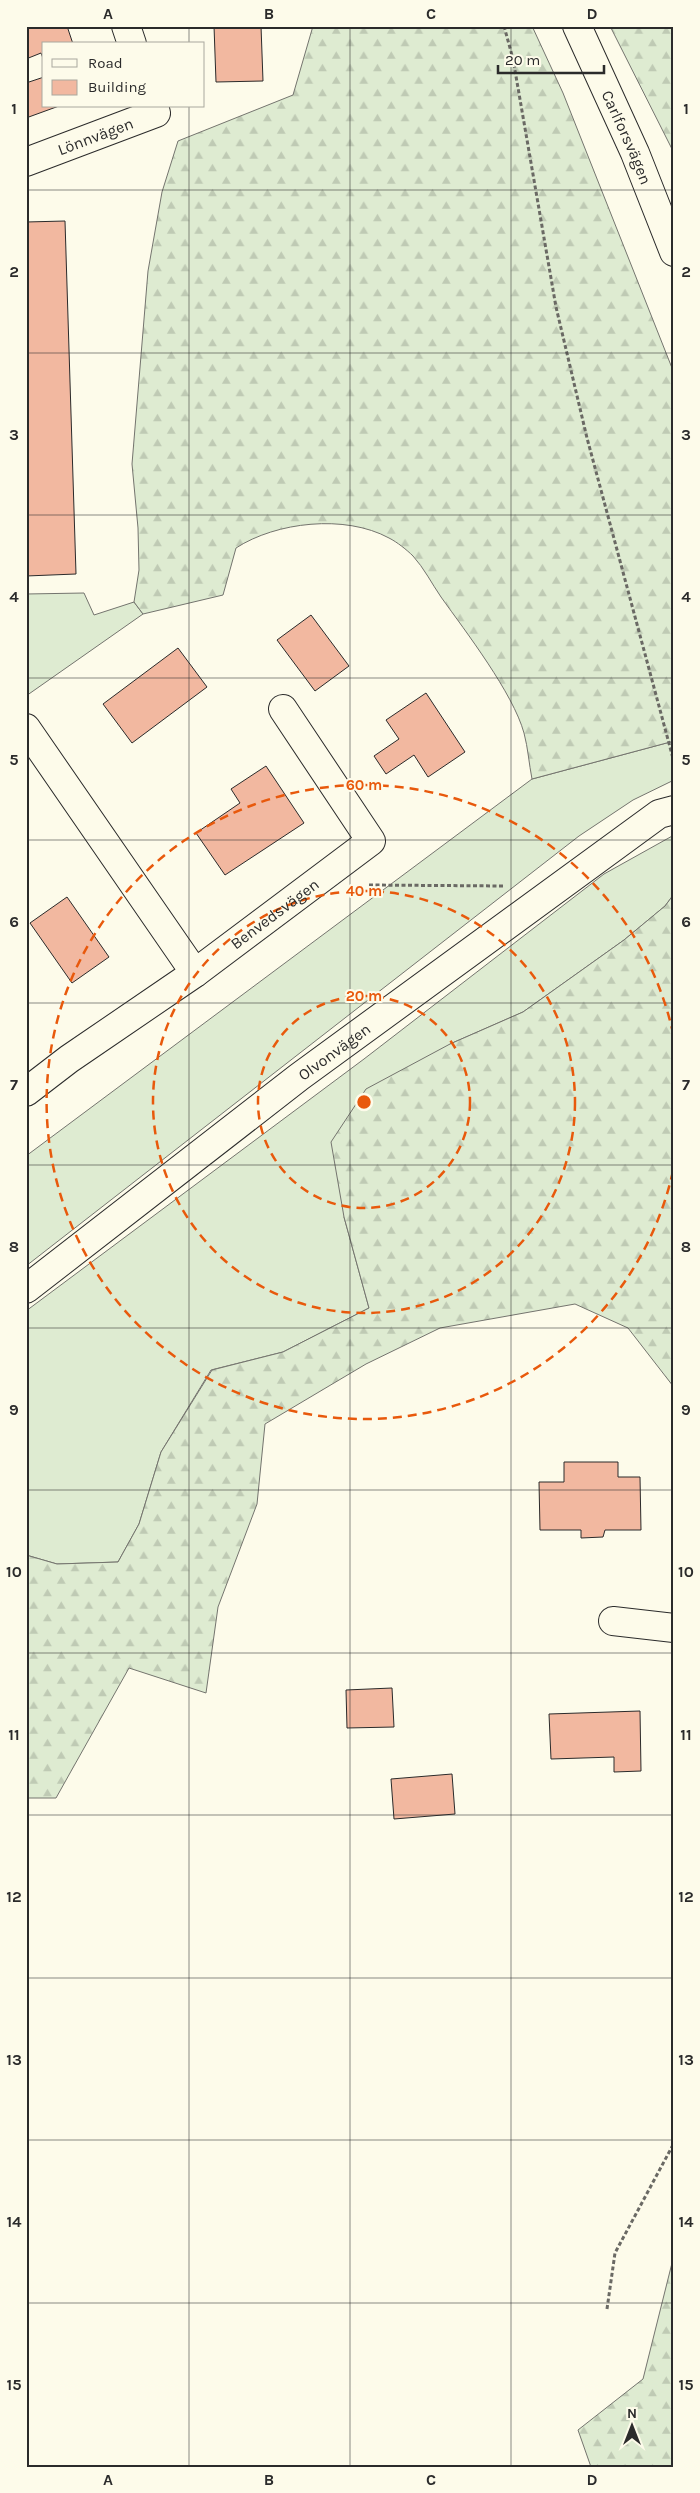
<svg xmlns="http://www.w3.org/2000/svg" width="700" height="2493" viewBox="0 0 700 2493" font-family="Karla,sans-serif">
<style>
.grass{fill:#deebd1;stroke:#74746e}
.forest{fill:url(#forest-firs);stroke:#74746e}
.building{fill:#f2b8a0;stroke:#2b2b2b}
.lines{fill:none;stroke-linecap:round;stroke-linejoin:round}
.minor-casing{stroke:#2b2b2b;stroke-width:30}
.tertiary-casing{stroke:#2b2b2b;stroke-width:30}
.path{stroke:#6a6964;stroke-width:3;stroke-dasharray:4 2.5;stroke-linecap:butt}
.minor{stroke:#fdfbea;stroke-width:28}
.tertiary{stroke:#fdfbea;stroke-width:28}
.grid{fill:none;stroke:#2b2b2b;stroke-width:1;stroke-opacity:0.55}
.ring{fill:none;stroke:#e8590c;stroke-width:2.5;stroke-dasharray:9 6}
.labels{text-anchor:middle;dominant-baseline:central;stroke-width:4;stroke-linejoin:round;paint-order:stroke}
.street-label{font-size:16px;fill:#2b2b2b;stroke:#fdfbea}
.centre{fill:#e8590c;stroke:#fdfbea;stroke-width:2.5}
.ring-label{font-size:15px;text-anchor:middle;font-weight:bold;fill:#e8590c;stroke:#fdfbea;stroke-width:4;stroke-linejoin:round;paint-order:stroke}
.neatline{fill:none;stroke:#2b2b2b;stroke-width:2}
.grid-label{font-size:16px;text-anchor:middle;font-weight:bold;fill:#2b2b2b}
</style>
<defs>
<pattern id="forest-firs" width="22" height="20" patternUnits="userSpaceOnUse" patternTransform="scale(1.25)"><rect width="22" height="20" fill="#deebd1"/><path d="M5 1l3.5 6h-7zM16 11l3.5 6h-7z" fill="#bfcab4"/></pattern>
</defs>
<rect width="100%" height="100%" fill="#fdfbea"/>
<!-- grass -->
<g class="grass">
<path d="M84,593l10,22 40,-13 9,12 -117,82v-102z"/>
<path d="M674,741v39l-41,20 -54,36 -553,430v-110l506,-377z"/>
<path d="M674,835v59l-9,12 -41,34 -101,72 -73,32 -106,173 25,91 -86,44 -72,18 -50,82 -22,72 -21,38 -61,2 -31,-9v-244l338,-252 240,-185z"/>
</g>
<!-- forest -->
<g class="forest">
<path d="M313,26h219l31,67 111,280v368l-142,38c-3,-15 -4,-31 -8,-46 -11,-40 -58,-101 -83,-136 -9,-13 -17,-29 -28,-41 -6,-6 -16,-14 -24,-18 -44,-24 -113,-16 -153,10l-13,47 -80,19 -9,-12 5,-32 -1,-42 -6,-64 16,-193 14,-79 16,-51 115,-46z"/>
<path d="M610,26h64v127z"/>
<path d="M674,894v614l-1,-122 -45,-58 -53,-24 -135,24 -74,36 -101,60 -8,80 -39,103 -12,86 -77,-25 -73,130h-30v-243l31,9 61,-2 21,-38 22,-72 51,-82 71,-18 86,-44 -25,-91 -13,-75 35,-53 84,-45 73,-32 101,-72 41,-34z"/>
<path d="M674,2255v212h-83l-13,-37 65,-51z"/>
</g>
<!-- building -->
<g class="building">
<path d="M32,26h35l6,18h-29v17l-3,-8 -15,6v-31z"/>
<path d="M214,26h47l2,55 -47,1z"/>
<path d="M44,77v29h15l-33,12v-35z"/>
<path d="M65,221l11,353 -50,2v-354z"/>
<path d="M311,615l38,51 -34,25 -38,-51z"/>
<path d="M178,648l29,39 -75,56 -29,-39z"/>
<path d="M426,693l39,59 -37,25 -14,-22 -28,19 -12,-18 25,-17 -13,-19z"/>
<path d="M266,766l38,57 -79,52 -29,-42 44,-30 -9,-14z"/>
<path d="M67,897l42,60 -37,26 -42,-60z"/>
<path d="M564,1462h54v15h22l1,53h-36l-2,7 -22,1v-8h-41l-1,-48h25z"/>
<path d="M392,1688l2,39 -47,1 -1,-38z"/>
<path d="M640,1711l1,60 -27,1v-15l-63,2 -2,-45z"/>
<path d="M452,1774l3,40 -61,5 -3,-40z"/>
</g>
<g class="lines">
<defs>
<g id="minor">
<path d="M126,26l6,18"/>
<path id="s1" d="M26,162l130,-49 -2,-7"/>
<path d="M26,728l169,245"/>
<path id="s2" d="M26,1092l43,-33 126,-86 176,-132 -88,-132"/>
<path id="s3" d="M26,1289l273,-212 360,-263 15,-4"/>
<path d="M613,1621l61,7"/>
</g>
<g id="tertiary">
<path id="s4" d="M577,26l58,127 39,99"/>
</g>
</defs>
<!-- minor casing -->
<use href="#minor" class="minor-casing"/>
<!-- tertiary casing -->
<use href="#tertiary" class="tertiary-casing"/>
<!-- path -->
<g class="path">
<path d="M504,26l9,33 43,248 31,131 87,324"/>
<path d="M369,885l136,1"/>
<path d="M607,2309l8,-56 59,-110"/>
</g>
<!-- minor -->
<use href="#minor" class="minor"/>
<!-- tertiary -->
<use href="#tertiary" class="tertiary"/>
</g>
<!-- grid -->
<path class="grid" d="M189,26v18M350,26v2441M511,26v2441M189,106v2361M26,190h648M26,353h648M26,515h648M26,678h648M26,840h648M26,1003h648M26,1165h648M26,1328h648M26,1490h648M26,1653h648M26,1815h648M26,1978h648M26,2140h648M26,2303h648"/>
<!-- distance rings -->
<g class="ring">
<circle cx="364" cy="1102" r="106"/>
<circle cx="364" cy="1102" r="211"/>
<path d="M673 1171A317 317 0 1 1 673 1033"/>
</g>
<g class="labels">
<!-- street labels -->
<g class="street-label">
<text stroke="none"><textPath href="#s1" startOffset="74">Lönnvägen</textPath></text>
<text stroke="none"><textPath href="#s4" startOffset="122">Carlforsvägen</textPath></text>
<text stroke="none"><textPath href="#s2" startOffset="306">Benvedsvägen</textPath></text>
<text stroke="none"><textPath href="#s3" startOffset="389">Olvonvägen</textPath></text>
</g>
</g>
<circle cx="364" cy="1102" r="8" class="centre"/>
<g class="ring-label">
<text x="364" y="790">60 m</text>
<text x="364" y="896">40 m</text>
<text x="364" y="1001">20 m</text>
</g>
<!-- border -->
<rect width="700" height="2493" fill="none" stroke="#fdfbea" stroke-width="55"/>
<!-- legend -->
<rect x="42" y="42" width="162" height="65" fill="#fdfbea" stroke="#a9a89e"/>
<rect x="52" y="59" width="25" height="8" fill="#fdfbea" stroke="#a9a89e"/>
<text x="88" y="68" font-size="15" fill="#2b2b2b">Road</text>
<rect x="52" y="80" width="25" height="15" fill="#f2b8a0" stroke="#a9a89e"/>
<text x="88" y="92" font-size="15" fill="#2b2b2b">Building</text>
<!-- north arrow -->
<g transform="translate(632 2426)" stroke="#fdfbea" stroke-width="4" paint-order="stroke">
<path d="M0-4L9 19L0 12L-9 19Z" fill="#2b2b2b"/>
<text y="-8" font-size="14" font-weight="bold" text-anchor="middle" fill="#2b2b2b">N</text>
</g>
<!-- scale -->
<path d="M498 65v8h106v-8" fill="none" stroke="#2b2b2b" stroke-width="2.5"/>
<text x="505" y="65" font-size="15" fill="#2b2b2b" stroke="#fdfbea" stroke-width="4" paint-order="stroke">20 m</text>
<rect x="28" y="28" width="644" height="2438" class="neatline"/>
<g class="grid-label">
<text x="108" y="19">A</text>
<text x="269" y="19">B</text>
<text x="431" y="19">C</text>
<text x="592" y="19">D</text>
<text x="14" y="114">1</text>
<text x="686" y="114">1</text>
<text x="14" y="277">2</text>
<text x="686" y="277">2</text>
<text x="14" y="440">3</text>
<text x="686" y="440">3</text>
<text x="14" y="602">4</text>
<text x="686" y="602">4</text>
<text x="14" y="765">5</text>
<text x="686" y="765">5</text>
<text x="14" y="927">6</text>
<text x="686" y="927">6</text>
<text x="14" y="1090">7</text>
<text x="686" y="1090">7</text>
<text x="14" y="1252">8</text>
<text x="686" y="1252">8</text>
<text x="14" y="1415">9</text>
<text x="686" y="1415">9</text>
<text x="14" y="1577">10</text>
<text x="686" y="1577">10</text>
<text x="14" y="1740">11</text>
<text x="686" y="1740">11</text>
<text x="14" y="1902">12</text>
<text x="686" y="1902">12</text>
<text x="14" y="2065">13</text>
<text x="686" y="2065">13</text>
<text x="14" y="2227">14</text>
<text x="686" y="2227">14</text>
<text x="14" y="2390">15</text>
<text x="686" y="2390">15</text>
<text x="108" y="2485">A</text>
<text x="269" y="2485">B</text>
<text x="431" y="2485">C</text>
<text x="592" y="2485">D</text>
</g>
</svg>
